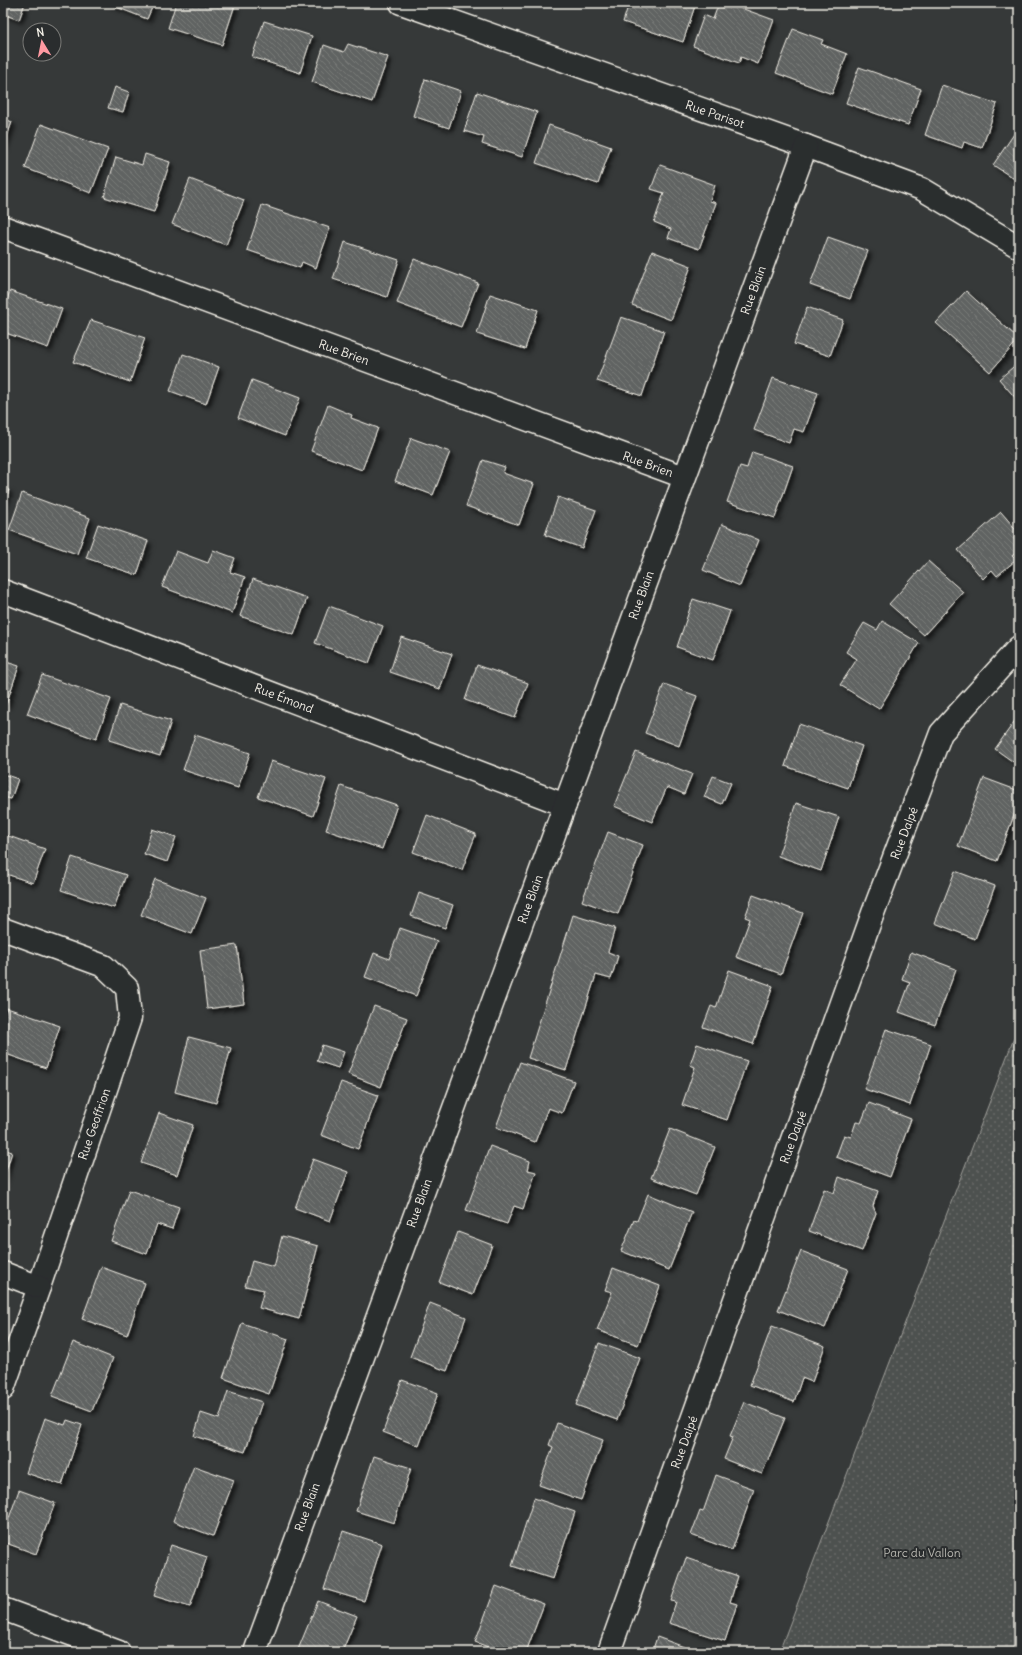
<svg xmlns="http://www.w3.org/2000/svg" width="1022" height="1655" viewBox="0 0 1022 1655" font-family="Delius,sans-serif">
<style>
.park{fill:url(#park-dots);stroke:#a1a19c}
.building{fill:url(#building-back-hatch);stroke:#f4f1e8;filter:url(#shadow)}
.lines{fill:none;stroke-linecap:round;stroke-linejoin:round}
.street-casing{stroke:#f4f1e8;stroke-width:25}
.street{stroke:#2a2d2e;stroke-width:22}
.labels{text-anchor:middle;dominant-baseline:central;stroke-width:4;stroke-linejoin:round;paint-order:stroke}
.street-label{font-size:12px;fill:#f4f1e8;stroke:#2a2d2e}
.park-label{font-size:12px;fill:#bab9b2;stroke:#2a2d2e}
</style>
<defs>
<pattern id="park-dots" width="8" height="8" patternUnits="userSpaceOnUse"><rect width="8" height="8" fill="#4e514f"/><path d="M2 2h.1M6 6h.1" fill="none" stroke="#686a68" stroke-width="1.8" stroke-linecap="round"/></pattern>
<pattern id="building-back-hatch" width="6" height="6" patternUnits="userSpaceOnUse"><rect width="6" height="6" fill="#616362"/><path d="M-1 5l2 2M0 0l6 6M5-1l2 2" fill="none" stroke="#787a78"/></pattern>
<filter id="shadow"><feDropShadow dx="3.5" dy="3.5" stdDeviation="2" flood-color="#0009"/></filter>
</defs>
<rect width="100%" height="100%" fill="#363939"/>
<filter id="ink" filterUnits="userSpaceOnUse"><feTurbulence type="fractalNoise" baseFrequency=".025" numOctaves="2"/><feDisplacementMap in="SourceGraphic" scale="8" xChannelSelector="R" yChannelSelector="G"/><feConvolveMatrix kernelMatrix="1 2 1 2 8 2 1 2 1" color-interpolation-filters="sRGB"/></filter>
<g filter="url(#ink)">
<!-- park -->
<path class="park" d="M1019,1025v627h-240z"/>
<!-- building -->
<g class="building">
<path d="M3,3h22l-6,17 -16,-6z"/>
<path d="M106,3h48l-7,16z"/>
<path d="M176,3h54l5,2 -13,40 -54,-17z"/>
<path d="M629,3h67l-13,39 -60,-20z"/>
<path d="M719,3h8l47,17 -16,44 -17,-7 -2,6 -46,-17 11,-31 9,4z"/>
<path d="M264,21l48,15 -12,37 -48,-16z"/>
<path d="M793,29l30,11 -2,4 26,10 -15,40 -56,-21z"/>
<path d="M348,44l40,13 -16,45 -60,-20 12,-37 20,7z"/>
<path d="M859,67l62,22 -13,36 -62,-22z"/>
<path d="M425,79l36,12 -12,37 -36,-12z"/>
<path d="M942,85l55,19 -15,44 -18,-6 -2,6 -37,-13z"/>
<path d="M115,87l14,5 -6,20 -15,-4z"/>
<path d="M477,92l60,20 -15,45 -40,-13 2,-7 -20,-6z"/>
<path d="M3,118l9,4 -9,26z"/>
<path d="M41,124l67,25 -17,44 -66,-25z"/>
<path d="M549,125l62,22 -13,37 -62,-21z"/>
<path d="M1016,131l3,3v48l-26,-17z"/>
<path d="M145,154l25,8 -16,50 -50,-15 12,-40 26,8z"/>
<path d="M660,165l55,20 -5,16 6,2 -17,46 -31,-11 3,-9 -17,-7 10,-29 -13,-4z"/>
<path d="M190,179l54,21 -18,45 -54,-21z"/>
<path d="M262,205l68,23 -14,40 -14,-6 -2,6 -53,-18z"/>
<path d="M828,237l40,14 -18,48 -40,-14z"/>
<path d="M345,242l54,18 -12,37 -54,-18z"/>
<path d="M652,251l39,15 -20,54 -39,-15z"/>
<path d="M414,259l64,24 -17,44 -64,-24z"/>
<path d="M10,291l52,18 -14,39 -45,-16v-21z"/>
<path d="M966,291l53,48 -29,33 -54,-49z"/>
<path d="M490,294l48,16 -13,39 -48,-15z"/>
<path d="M807,307l36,13 -13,36 -36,-12z"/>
<path d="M621,317l43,14 -22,65 -45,-15z"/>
<path d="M91,320l54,18 -15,44 -57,-20z"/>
<path d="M183,354l36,13 -13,37 -36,-13z"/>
<path d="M1019,362v40l-20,-23z"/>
<path d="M773,378l45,15 -14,39 -10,-3 -5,14 -35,-13z"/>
<path d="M252,380l48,18 -15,38 -47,-18z"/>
<path d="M328,405l24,10 -1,3 27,10 -16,42 -51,-19z"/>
<path d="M411,438l39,14 -17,43 -38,-14z"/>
<path d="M752,452l41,14 -18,52 -48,-16 13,-36 7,2z"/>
<path d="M483,460l22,7 -2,6 31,11 -15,41 -53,-19z"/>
<path d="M3,488l6,2 -6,17z"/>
<path d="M22,493l68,25 -13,36 -68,-24z"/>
<path d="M558,497l38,13 -14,38 -37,-13z"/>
<path d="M1001,512l18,21 -5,5 5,6v6l-7,6 4,4 -19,16 -5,-6 -9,9 -25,-29z"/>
<path d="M98,524l50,17 -11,34 -51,-17z"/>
<path d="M722,524l37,16 -19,46 -37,-16z"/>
<path d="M213,550l22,8 -5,14 15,5 -13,36 -70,-26 14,-36 32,12z"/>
<path d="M928,561l35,31 -39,43 -35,-31z"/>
<path d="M253,579l54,19 -13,37 -54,-19z"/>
<path d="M693,599l37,12 -17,49 -36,-13z"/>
<path d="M329,606l54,20 -14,37 -54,-20z"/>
<path d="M882,621l37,22 -40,66 -39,-24 17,-26 -11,-7 18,-29 13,7z"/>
<path d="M401,637l51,17 -12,35 -50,-17z"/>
<path d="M3,661l16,5 -13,39 -3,-1z"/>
<path d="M477,665l51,18 -13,35 -50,-18z"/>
<path d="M42,675l69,24 -15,40 -69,-25z"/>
<path d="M664,684l33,12 -18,50 -34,-13z"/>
<path d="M120,705l51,16 -11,35 -51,-16z"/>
<path d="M1019,715v51l-24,-17z"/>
<path d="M799,724l63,22 -14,42 -63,-22z"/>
<path d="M195,735l55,18 -12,35 -55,-18z"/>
<path d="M636,752l56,22 -8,20 -17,-7 -15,35 -38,-16z"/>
<path d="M271,761l55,18 -13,37 -55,-19z"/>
<path d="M3,774l15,5 -7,20 -8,-2z"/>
<path d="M713,776l18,7 -9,21 -18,-7z"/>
<path d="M984,778l35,13v11l-22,59 -39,-15z"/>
<path d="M341,786l56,19 -15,44 -56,-19z"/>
<path d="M796,803l43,14 -18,54 -43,-15z"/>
<path d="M427,815l49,19 -14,36 -49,-18z"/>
<path d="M152,829l24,8 -9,25 -23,-8z"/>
<path d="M608,832l35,13 -25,69 -36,-13z"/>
<path d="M3,834l42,15 -12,34 -30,-10z"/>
<path d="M72,857l54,18 -12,33 -53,-18z"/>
<path d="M955,871l40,15 -20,53 -40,-16z"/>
<path d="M155,879l51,19 -14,36 -51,-19z"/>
<path d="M419,893l34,12 -8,23 -34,-12z"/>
<path d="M753,895l50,18 -22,61 -45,-17 14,-38 -5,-2z"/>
<path d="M573,915l42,13 -7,24 10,4 -7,23 -15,-4 -30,95 -38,-12z"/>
<path d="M400,928l37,13 -21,55 -51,-19 9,-24 15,6z"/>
<path d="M237,945l7,59 -37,5 -7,-59z"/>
<path d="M911,952l45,17 -21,56 -36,-13 11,-30 -8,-3z"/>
<path d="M729,970l44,16 -20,58 -50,-17 8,-21 5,2z"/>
<path d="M374,1006l33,12 -26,69 -33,-13z"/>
<path d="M7,1008l53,18 -14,42 -43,-15v-34z"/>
<path d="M886,1029l45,15 -21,61 -46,-16z"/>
<path d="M189,1037l42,11 -15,55 -41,-11z"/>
<path d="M697,1044l50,17 -20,59 -45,-15 13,-38 -5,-2z"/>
<path d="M322,1045l22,7 -6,16 -21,-7z"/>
<path d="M520,1062l54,19 -12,32 -14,-5 -13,34 -39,-15z"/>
<path d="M341,1082l37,13 -20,54 -37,-14z"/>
<path d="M869,1103l42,16 -21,58 -54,-20 8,-22 7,2 5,-15 5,1z"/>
<path d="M159,1113l34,12 -16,50 -36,-12z"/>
<path d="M670,1129l45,18 -19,48 -45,-17z"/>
<path d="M490,1146l40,15 -2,9 8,2 -13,37 -9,-3 -7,18 -41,-14z"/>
<path d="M3,1149l9,3 -9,28z"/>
<path d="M313,1159l35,13 -18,49 -35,-13z"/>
<path d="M839,1177l39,14 -5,15 3,7 -14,38 -53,-20 15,-42 10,4z"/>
<path d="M129,1190l50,17 -7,22 -15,-5 -10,30 -36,-13z"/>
<path d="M648,1194l44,18 -23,58 -48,-19 13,-31 3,1z"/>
<path d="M458,1232l34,13 -19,50 -34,-13z"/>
<path d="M282,1236l36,10 -19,73 -40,-11 5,-18 -19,-4 7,-25 22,6z"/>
<path d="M801,1251l47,18 -23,59 -47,-18z"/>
<path d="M101,1267l44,16 -18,52 -45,-16z"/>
<path d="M613,1268l47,18 -22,59 -41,-15 15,-38 -7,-2z"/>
<path d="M430,1303l36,14 -19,54 -37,-14z"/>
<path d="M242,1323l46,16 -19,55 -46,-16z"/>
<path d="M772,1326l53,20 -13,36 -10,-4 -8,24 -44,-17z"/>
<path d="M73,1342l40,16 -21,53 -40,-15z"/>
<path d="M599,1343l41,15 -23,62 -41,-15z"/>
<path d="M402,1380l36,13 -19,53 -36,-14z"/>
<path d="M228,1391l34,11 -17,50 -51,-16 7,-23 18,6z"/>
<path d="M744,1402l41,16 -23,56 -38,-15 9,-22 -3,-1z"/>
<path d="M45,1418l20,7 2,-5 15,5 -20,60 -36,-12z"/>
<path d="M557,1423l46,17 -22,60 -42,-15 14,-38 -4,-2z"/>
<path d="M374,1456l37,12 -17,55 -38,-12z"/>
<path d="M194,1466l40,14 -21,56 -40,-15z"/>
<path d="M716,1475l38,14 -22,61 -41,-15 9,-24 3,1z"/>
<path d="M19,1490l36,13 -19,51 -33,-12v-7z"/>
<path d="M534,1498l41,14 -22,67 -41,-13z"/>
<path d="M343,1531l39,13 -18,57 -40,-12z"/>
<path d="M171,1545l36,12 -17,50 -36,-11z"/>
<path d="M686,1558l52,18 -8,26 7,2 -12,37 -56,-18 7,-21 -5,-1z"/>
<path d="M496,1586l48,18 -18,48h-25l-26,-10z"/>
<path d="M318,1601l39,15 -15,36h-45z"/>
<path d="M657,1637l38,14 -1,1h-42z"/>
</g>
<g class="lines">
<defs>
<g id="street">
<path d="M401,3l405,143 116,43 97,58"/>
<path d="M3,227l681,250"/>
<path d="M3,591l562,214"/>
<path d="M3,929l101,37 23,22 3,30 -91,269 -36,102"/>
<path d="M3,1273l36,14"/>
<path d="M3,1609l116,43"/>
<path d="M255,1652l551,-1506"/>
<path d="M609,1652l264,-739 68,-180 78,-86"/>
</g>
</defs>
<!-- street casing -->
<use href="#street" class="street-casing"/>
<!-- street -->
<use href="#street" class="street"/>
</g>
</g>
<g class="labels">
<!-- street labels -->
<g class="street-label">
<text transform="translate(715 114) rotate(19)">Rue Parisot</text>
<text transform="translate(753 290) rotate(-70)">Rue Blain</text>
<text transform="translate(344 352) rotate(20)">Rue Brien</text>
<text transform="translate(648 464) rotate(20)">Rue Brien</text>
<text transform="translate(641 595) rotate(-70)">Rue Blain</text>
<text transform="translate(284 698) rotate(21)">Rue Émond</text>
<text transform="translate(904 833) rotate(-69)">Rue Dalpé</text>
<text transform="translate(530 899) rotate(-70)">Rue Blain</text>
<text transform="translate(94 1124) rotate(-71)">Rue Geoffrion</text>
<text transform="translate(793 1137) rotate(-70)">Rue Dalpé</text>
<text transform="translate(419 1203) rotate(-70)">Rue Blain</text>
<text transform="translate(684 1442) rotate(-70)">Rue Dalpé</text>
<text transform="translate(307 1507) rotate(-70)">Rue Blain</text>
</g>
<!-- park labels -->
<g class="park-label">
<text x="922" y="1552">Parc du Vallon</text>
</g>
</g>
<!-- margin -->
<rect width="1022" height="1655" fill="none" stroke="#2a2d2e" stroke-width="16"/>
<rect x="8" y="8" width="1006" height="1639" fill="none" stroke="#f4f1e8" stroke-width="1.5" filter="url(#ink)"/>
<!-- north arrow -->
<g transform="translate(42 42) rotate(350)"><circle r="19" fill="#2a2d2e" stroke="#7b7b78"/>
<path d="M0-3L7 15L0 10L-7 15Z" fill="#ff9aa2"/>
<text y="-6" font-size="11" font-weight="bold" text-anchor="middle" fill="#f4f1e8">N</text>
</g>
</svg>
